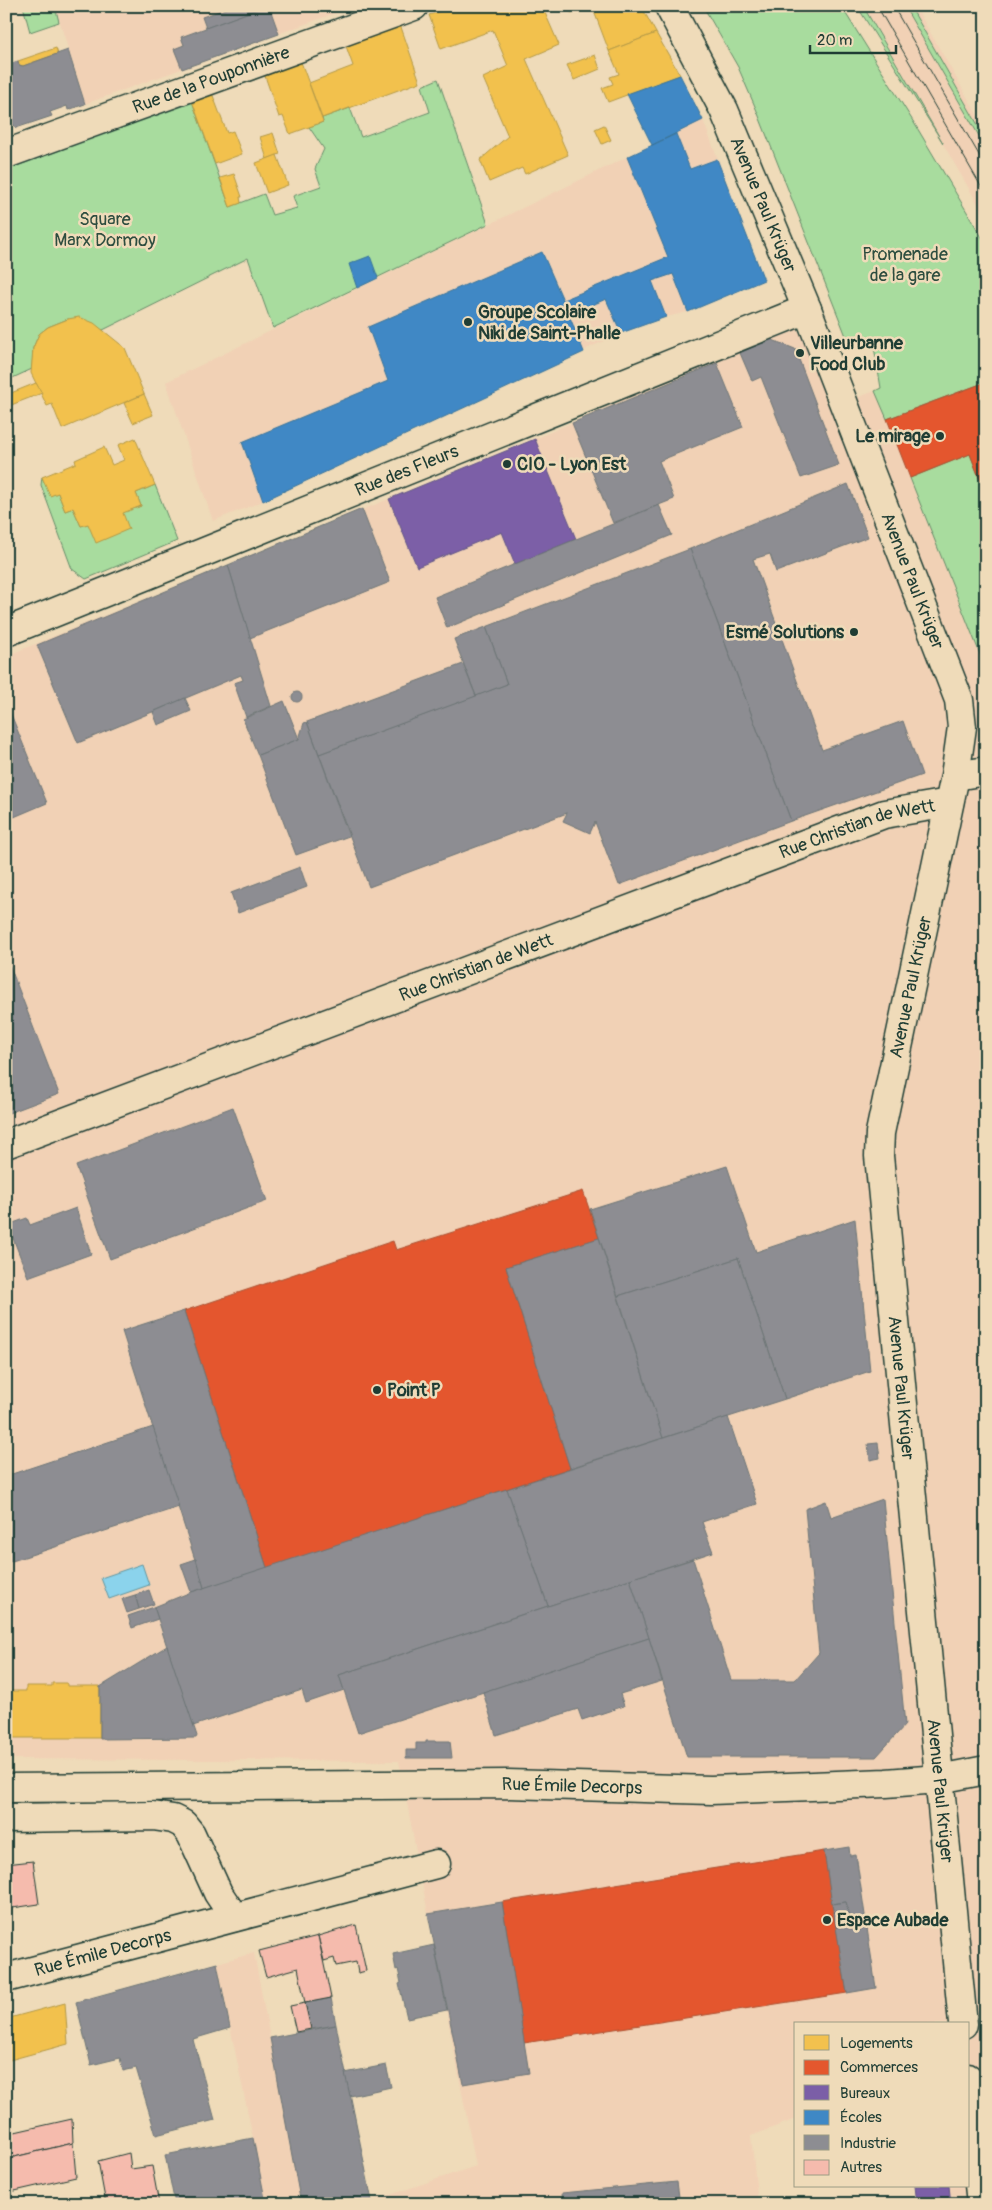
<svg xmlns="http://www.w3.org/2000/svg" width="992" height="2210" viewBox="0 0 992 2210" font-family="Pangolin,sans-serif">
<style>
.built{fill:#f1d1b5}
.green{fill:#a8dc9e;stroke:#648c69}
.water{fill:#8bd3ec;stroke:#6097a2}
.homes{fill:#f2c14e;stroke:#b39946}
.shops{fill:#e4572e;stroke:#a94f30}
.offices{fill:#7b5ea7;stroke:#5f5484}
.schools{fill:#3f88c5;stroke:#35729a}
.industry{fill:#8d8d92;stroke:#6c7576}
.building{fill:#f5bbad;stroke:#1f3d34}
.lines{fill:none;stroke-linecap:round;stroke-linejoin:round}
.minor-casing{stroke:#1f3d34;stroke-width:31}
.minor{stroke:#efdbb9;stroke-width:28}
.tram{stroke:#1f3d34;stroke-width:1}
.poi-dot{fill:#1f3d34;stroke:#efdbb9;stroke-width:2}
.labels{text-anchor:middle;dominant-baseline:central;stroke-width:5;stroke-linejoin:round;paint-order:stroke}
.street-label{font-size:18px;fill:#1f3d34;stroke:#efdbb9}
.park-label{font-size:18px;fill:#2d4d3f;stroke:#efdbb9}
.poi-label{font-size:18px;font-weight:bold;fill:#1f3d34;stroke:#efdbb9;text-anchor:start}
</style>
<rect width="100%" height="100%" fill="#efdbb9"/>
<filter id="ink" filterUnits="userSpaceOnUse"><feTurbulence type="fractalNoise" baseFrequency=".02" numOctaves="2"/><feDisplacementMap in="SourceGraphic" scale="10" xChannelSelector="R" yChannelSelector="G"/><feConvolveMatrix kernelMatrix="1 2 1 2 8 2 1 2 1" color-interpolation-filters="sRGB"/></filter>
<g filter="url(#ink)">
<!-- built -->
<g class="built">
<path d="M55,6h300l-270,98z"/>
<path d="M863,6h52l71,124v88z"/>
<path d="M703,120l61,160 -76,32 -22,5 -45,16 -358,168 -50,20 -47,-139z"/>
<path d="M793,324l63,74 130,-48v1854h-37l-1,-18h20v-162h-172v95l-45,17 7,68h-583l-10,-49 88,-17 -36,-175 37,-10 16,85 66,-13 36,176 104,-35 -77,-405 -393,-2v-1103l529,-217z"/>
</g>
<!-- green -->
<g class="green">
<path d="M23,6h32l4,16 -29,10z"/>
<path d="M703,6h138l75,120 70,118v138l-99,37 -12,-28 6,-3 -8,-47 -6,2 -3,-9 -16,7 -91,-230 -19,-44z"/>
<path d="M857,6h6l80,137z"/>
<path d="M904,6h6l76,133v9z"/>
<path d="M438,79l50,145 -215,104 -25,-70 -145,72 -35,-11 -20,8 -9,7 -6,14 -1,21 -26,12v-211l186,-69 38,106 34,-13 8,21 25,-7 -4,-12 28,-10 -6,-17 9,-20 -15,-22 14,-5 -1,-4 28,-10 11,29 69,-25 -8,-26z"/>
<path d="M970,454l16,41v157l-6,2 -70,-176z"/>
<path d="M42,477l8,18 8,-2 7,18 8,-3 8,18 60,-20 -5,-13 19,-8 22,56 -91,38 -14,-10 -31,-84z"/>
</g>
<!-- water -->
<path class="water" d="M142,1564l7,21 -40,14 -8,-21z"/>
<!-- homes -->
<g class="homes">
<path d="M456,6h86l17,39 -33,14 42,96 -43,19 -3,-6 -33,14 -9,-22 28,-24 -25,-58 25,-12 -15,-36 -52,19 -12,-34z"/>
<path d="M569,6h15l1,2 -14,5z"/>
<path d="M592,6h49l15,27 -47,18z"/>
<path d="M401,27l19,55 -98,36 -13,-35 44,-17 -7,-20z"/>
<path d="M656,33l24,42 -72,27 -6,-14 11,-4 -3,-7 9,-3 -10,-23z"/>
<path d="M56,48l2,6 -35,12 -4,-1 -1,-4z"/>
<path d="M595,55l5,14 -26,11 -7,-15z"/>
<path d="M301,62l22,60 -33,12 -7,-18 -4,1 -14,-41z"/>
<path d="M212,93l15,40 6,-2 9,23 -27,10 -23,-63z"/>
<path d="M604,125l7,15 -9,4 -7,-15z"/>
<path d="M273,133l7,21 -13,5 -7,-22z"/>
<path d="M277,155l11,30 -21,8 -11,-30z"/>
<path d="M234,174l8,23h-2l1,6 -11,4 -10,-29z"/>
<path d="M79,317l15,6 31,25 19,46 -82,35 -10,-25 -5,2 -16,-33 2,-25 6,-14 9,-7 20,-8z"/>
<path d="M36,383l6,10 -36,14v-12z"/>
<path d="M144,394l9,21 -20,8 -9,-20z"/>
<path d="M135,438l20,47 -19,8 5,13 -18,7 6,16 -33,14 -8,-19 -7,2 -8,-18 -8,3 -7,-18 -8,3 -8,-19 34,-14 -1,-3 29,-13 8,18 12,-5 -6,-15z"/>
<path d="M52,1683h15v3h33v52h-94v-47h20v-5h26z"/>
<path d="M65,2003l3,41 -62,17v-42z"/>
</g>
<!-- shops -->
<g class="shops">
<path d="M986,382v113l-16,-41 -60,24 -23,-59z"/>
<path d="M986,652v16l-6,-14z"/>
<path d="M583,1191l16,47 -93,29 64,201 -303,100 -83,-257 209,-70 3,9z"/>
<path d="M824,1851l23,142 -323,50 -22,-141z"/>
</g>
<!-- offices -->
<g class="offices">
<path d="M535,439l41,100 -61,25 -13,-32 -85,35 -28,-68z"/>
<path d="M915,2186h34l2,18h-34z"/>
</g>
<!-- schools -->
<g class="schools">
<path d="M680,75l23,45 -51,25 -25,-51z"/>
<path d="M676,134l14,35 27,-10 47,121 -76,32 -15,-38 -21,7 14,36 -45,16 -15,-34 -37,16 15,37 -321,149 -21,-59 146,-61 -20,-54 174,-75 21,48 105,-43 -41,-100z"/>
<path d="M370,256l8,22 -21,10 -8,-24z"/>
</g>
<!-- industry -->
<g class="industry">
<path d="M55,6h16l-15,5z"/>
<path d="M234,6h32l-60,22 -4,-11z"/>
<path d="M266,6h3l10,28 -97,35 -8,-20 10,-4 -3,-8z"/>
<path d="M68,50l17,54 -17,6 -1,-4 -17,6 2,4 -36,12 -2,-3 -8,3v-63l12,-4 1,4 4,1z"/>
<path d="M770,339l25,10 44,116 -38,13 -40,-101 -9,4 -12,-28z"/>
<path d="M717,363l26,64 -84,34 15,38 -61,24 -41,-100z"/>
<path d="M848,484l20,53 -92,35 -6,-18 -17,5 69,191 81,-29 19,54 -131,46 -101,-272z"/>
<path d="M659,505l13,30 -225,93 -12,-31z"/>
<path d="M362,509l28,73 -140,56 -22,-73z"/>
<path d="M690,549l101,272 -172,64 -24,-63 -5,11 -27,-12 4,-8 -198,74 -50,-133 188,-70 -21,-57z"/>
<path d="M228,565l43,141 -25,11 -12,-34 9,-3 -2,-5 -163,68 -41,-98z"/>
<path d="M486,627l21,57 -31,12 -22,-57z"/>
<path d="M463,664l13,32 -157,58 -12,-32z"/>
<circle cx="297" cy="697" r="5"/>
<path d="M185,698l6,13 -33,14 -5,-13z"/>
<path d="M284,701l15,38 -41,16 -15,-36z"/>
<path d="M6,702l41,101 -40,17 -1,-1z"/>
<path d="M307,722l42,114 -53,19 -38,-100 41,-16 5,-16z"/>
<path d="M300,867l7,20 -69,26 -7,-20z"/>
<path d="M6,956l53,138 -53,20z"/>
<path d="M233,1107l34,94 -157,58 -34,-93z"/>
<path d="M727,1166l29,86 99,-33 15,152 -85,28 -47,-141 -120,38 -28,-87z"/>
<path d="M76,1208l15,46 -63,23 -20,-52 19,-7 3,7z"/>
<path d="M599,1238l64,200 -93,30 -64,-201z"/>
<path d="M738,1258l47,141 -122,39 -45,-142z"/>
<path d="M184,1311l83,257 -63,20 -82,-257z"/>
<path d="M728,1417l29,87 -55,18 11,30 -165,54 -41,-117z"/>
<path d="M153,1427l26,80 -173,56v-87z"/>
<path d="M878,1443l2,15 -10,2 -2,-16z"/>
<path d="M507,1489l41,117 -209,69 5,15 -38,13 -4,-13 -109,36 -39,-119 37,-15z"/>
<path d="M883,1499l22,226 -29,32h-189l-57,-178 63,-20 38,121h64l24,-27 -14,-144 21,-8 5,16z"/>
<path d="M196,1559l8,29 -13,4 -10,-28z"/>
<path d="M630,1579l19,59 -291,95 -19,-58z"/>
<path d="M149,1590l5,14 -15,5 -4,-14z"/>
<path d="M135,1595l4,14 -12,4 -5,-14z"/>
<path d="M154,1607l4,12 -26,9 -4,-12z"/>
<path d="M649,1638l13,43 -42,13 4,12 -42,14 -4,-11 -82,26 -13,-43z"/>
<path d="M167,1646l30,90 -1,2 -96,1v-52z"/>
<path d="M426,1741h24l2,17h-46v-8h10v-7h10z"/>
<path d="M849,1847l1,9 6,-1 20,133 -29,5 -11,-66 14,-3 -4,-22 -14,2 -8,-53z"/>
<path d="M502,1902l27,171 -66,11 -35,-170z"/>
<path d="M846,1902l4,22 -14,3 -4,-23z"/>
<path d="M434,1945l13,65 -40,8 -8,-34 2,-1 -3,-14 -2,1 -3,-16z"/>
<path d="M217,1963l13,65 -37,11 22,81 -59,15 -20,-67 -13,3 -3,-13 -29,7 -15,-63z"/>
<path d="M331,1998l5,27 -25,4 -6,-26z"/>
<path d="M336,2025l36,176 -9,3h-62l-31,-166z"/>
<path d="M386,2065l5,22 -41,9 -5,-23z"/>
<path d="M253,2138l13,66h-91l-10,-49z"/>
<path d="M677,2182l3,22h-117l-1,-11z"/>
</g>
<!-- building -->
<g class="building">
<path d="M33,1861l6,43 -33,5v-45z"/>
<path d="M356,1925l10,46 -8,2 -2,-11 -20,4 -2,-8 -10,3 -6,-25z"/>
<path d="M318,1936l13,62 -26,5 -7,-35 -32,9 -7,-26z"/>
<path d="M305,2003l6,26 -15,3 -6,-26z"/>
<path d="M72,2119l1,24 -67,16v-25z"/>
<path d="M73,2143l3,34 -70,16v-34z"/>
<path d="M129,2153l2,16 21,-3 7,38h-53l-8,-43z"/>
</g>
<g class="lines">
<defs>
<g id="minor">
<path id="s1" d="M669,6l55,104 83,199 152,391 3,27 -7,49 -75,357 -1,23 84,868"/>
<path id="s2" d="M6,154l408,-148"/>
<path id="s3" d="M6,632l801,-323"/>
<path d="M955,776l31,-5"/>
<path id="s4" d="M6,1144l878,-330 65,-11"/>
<path id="s5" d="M6,1788l502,-4 203,6 175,-7 53,-4 47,-9"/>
<path d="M6,1818l147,-2 20,3 10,5 8,10 27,59 16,24"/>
<path id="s6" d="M6,1978l430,-114"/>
<path d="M968,2078l13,126"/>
</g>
</defs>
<!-- minor casing -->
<use href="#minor" class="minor-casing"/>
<!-- minor -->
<use href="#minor" class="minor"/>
<!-- tram -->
<g class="tram">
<path d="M877,6l109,189"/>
<path d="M893,6l93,161"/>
</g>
</g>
</g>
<!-- markers -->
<g class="poi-dot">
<circle cx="468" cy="322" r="5"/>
<circle cx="800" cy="353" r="5"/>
<circle cx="940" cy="436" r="5"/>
<circle cx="507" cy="464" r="5"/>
<circle cx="854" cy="632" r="5"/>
<circle cx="377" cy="1390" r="5"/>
<circle cx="827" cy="1920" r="5"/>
</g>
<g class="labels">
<!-- street labels -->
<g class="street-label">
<text stroke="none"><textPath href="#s2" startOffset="218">Rue de la Pouponnière</textPath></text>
<text stroke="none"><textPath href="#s1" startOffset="220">Avenue Paul Krüger</textPath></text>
<text stroke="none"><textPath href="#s3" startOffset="432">Rue des Fleurs</textPath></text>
<text stroke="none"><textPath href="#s1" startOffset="625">Avenue Paul Krüger</textPath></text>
<text stroke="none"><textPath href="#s4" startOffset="908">Rue Christian de Wett</textPath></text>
<text stroke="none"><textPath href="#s4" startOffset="502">Rue Christian de Wett</textPath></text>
<text transform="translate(911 987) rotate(-78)">Avenue Paul Krüger</text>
<text stroke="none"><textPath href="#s1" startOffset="1450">Avenue Paul Krüger</textPath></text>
<text stroke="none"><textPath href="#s5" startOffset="566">Rue Émile Decorps</textPath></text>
<text stroke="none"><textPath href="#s1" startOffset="1855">Avenue Paul Krüger</textPath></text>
<text stroke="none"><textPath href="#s6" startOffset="100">Rue Émile Decorps</textPath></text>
</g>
<!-- park labels -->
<g class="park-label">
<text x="105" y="219">Square<tspan x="105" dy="21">Marx Dormoy</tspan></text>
<text x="905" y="254">Promenade<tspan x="905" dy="21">de la gare</tspan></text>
</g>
<!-- poi labels -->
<g class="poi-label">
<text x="478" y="312">Groupe Scolaire<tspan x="478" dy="21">Niki de Saint-Phalle</tspan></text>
<text x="810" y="343">Villeurbanne<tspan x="810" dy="21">Food Club</tspan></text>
<text x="930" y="436" text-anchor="end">Le mirage</text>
<text x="517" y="464">CIO - Lyon Est</text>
<text x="844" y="632" text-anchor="end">Esmé Solutions</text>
<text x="387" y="1390">Point P</text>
<text x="837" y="1920">Espace Aubade</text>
</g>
</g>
<!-- margin -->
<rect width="992" height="2210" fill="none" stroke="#efdbb9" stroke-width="25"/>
<rect x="12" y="12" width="967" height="2185" fill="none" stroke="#1f3d34" stroke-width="2" filter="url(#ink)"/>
<!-- legend -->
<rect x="794" y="2022" width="175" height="165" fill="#efdbb9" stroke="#9c9c84"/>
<rect x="804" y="2035" width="25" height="15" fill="#f2c14e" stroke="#9c9c84"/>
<text x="840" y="2048" font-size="15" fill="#1f3d34">Logements</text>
<rect x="804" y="2060" width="25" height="15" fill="#e4572e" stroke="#9c9c84"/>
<text x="840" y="2072" font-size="15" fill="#1f3d34">Commerces</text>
<rect x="804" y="2085" width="25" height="15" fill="#7b5ea7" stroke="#9c9c84"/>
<text x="840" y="2098" font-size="15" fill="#1f3d34">Bureaux</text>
<rect x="804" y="2110" width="25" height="15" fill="#3f88c5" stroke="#9c9c84"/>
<text x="840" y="2122" font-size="15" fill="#1f3d34">Écoles</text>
<rect x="804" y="2135" width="25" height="15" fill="#8d8d92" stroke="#9c9c84"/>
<text x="840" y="2148" font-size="15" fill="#1f3d34">Industrie</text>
<rect x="804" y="2160" width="25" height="15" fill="#f5bbad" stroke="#9c9c84"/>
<text x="840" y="2172" font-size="15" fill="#1f3d34">Autres</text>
<!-- scale -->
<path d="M810 45v8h86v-8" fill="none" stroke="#1f3d34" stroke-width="2.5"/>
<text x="817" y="45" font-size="15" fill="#1f3d34" stroke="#efdbb9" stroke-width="4" paint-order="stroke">20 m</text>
</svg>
